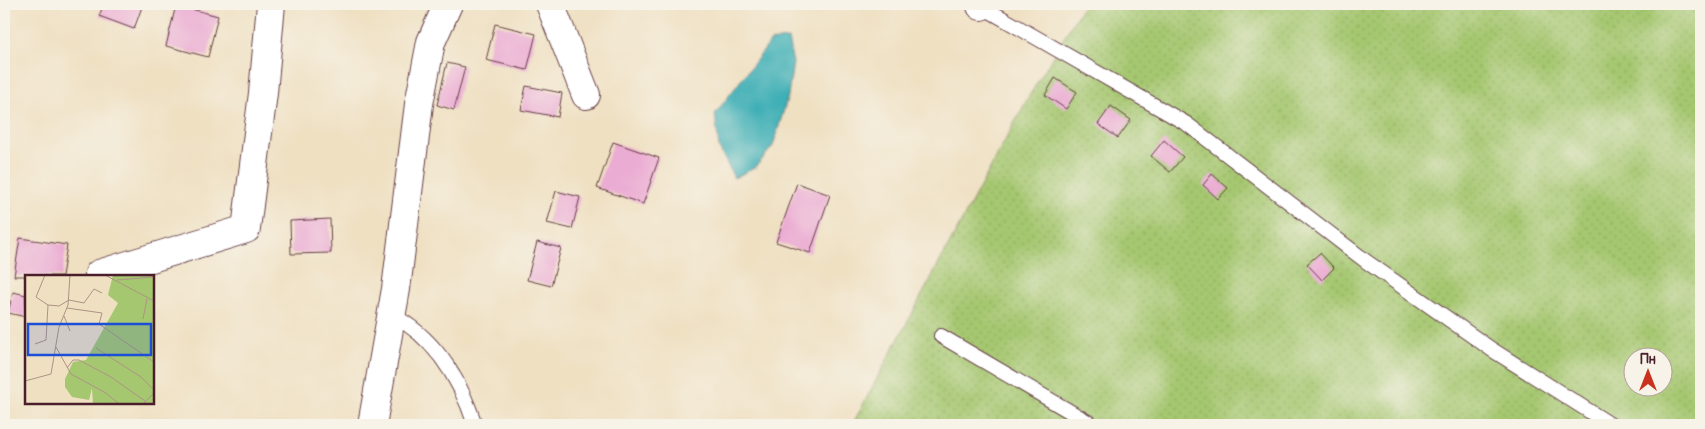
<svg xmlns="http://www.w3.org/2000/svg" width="1705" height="429" viewBox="0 0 1705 429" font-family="Pangolin,sans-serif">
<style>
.grass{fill:url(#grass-dots);stroke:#78734e;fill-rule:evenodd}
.water{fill:#3eafb6;stroke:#446770}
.building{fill:#ebacd3}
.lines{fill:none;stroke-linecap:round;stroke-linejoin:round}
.service-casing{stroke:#633c42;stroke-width:16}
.minor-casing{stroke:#633c42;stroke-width:30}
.service{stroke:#fff;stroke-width:14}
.minor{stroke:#fff;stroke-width:28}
.inset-road{fill:none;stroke:#ad9386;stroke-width:1}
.view{fill:#1d4ed8;fill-opacity:0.15;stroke:#1d4ed8;stroke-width:2.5}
.inset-edge{fill:none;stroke:#4a1f2b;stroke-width:2.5}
</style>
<defs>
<pattern id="grass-dots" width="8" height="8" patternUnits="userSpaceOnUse" patternTransform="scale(1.25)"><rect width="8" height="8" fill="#a5c770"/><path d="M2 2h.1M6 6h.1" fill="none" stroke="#90aa61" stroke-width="1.8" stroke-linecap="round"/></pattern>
</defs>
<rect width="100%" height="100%" fill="#f7f3e8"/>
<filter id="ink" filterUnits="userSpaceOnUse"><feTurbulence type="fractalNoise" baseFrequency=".02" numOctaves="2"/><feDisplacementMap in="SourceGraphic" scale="10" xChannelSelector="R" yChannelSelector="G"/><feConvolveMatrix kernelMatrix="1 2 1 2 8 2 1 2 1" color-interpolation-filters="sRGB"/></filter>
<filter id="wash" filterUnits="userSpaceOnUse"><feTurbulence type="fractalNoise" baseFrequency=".0096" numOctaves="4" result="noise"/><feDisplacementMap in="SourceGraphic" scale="20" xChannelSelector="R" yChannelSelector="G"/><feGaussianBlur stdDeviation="1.12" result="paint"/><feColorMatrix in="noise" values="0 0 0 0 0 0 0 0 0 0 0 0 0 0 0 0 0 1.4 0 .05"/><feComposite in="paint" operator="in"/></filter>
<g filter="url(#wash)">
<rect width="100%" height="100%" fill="#efe0c2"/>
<!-- grass -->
<path class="grass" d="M1084,4h617v421h-849l176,-327zM1632,356h30v30h-30z"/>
<!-- water -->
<path class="water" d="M788,39l5,24 -5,33 -15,50 -17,21 -22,11 -15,-30 -4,-34 56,-73z"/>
<g id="blocks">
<!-- building -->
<g class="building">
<path d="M104,4h39l-9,25 -35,-13z"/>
<path d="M176,5l42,11 -10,41 -42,-11z"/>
<path d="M495,24l41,10 -9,36 -41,-10z"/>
<path d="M447,63l18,4 -11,43 -17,-5z"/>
<path d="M1055,78l22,14 -11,17 -21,-14z"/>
<path d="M526,86l36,7 -4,24 -37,-7z"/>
<path d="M1111,106l20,14 -13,18 -20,-14z"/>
<path d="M1164,140l19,17 -13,15 -19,-16z"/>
<path d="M613,142l46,16 -16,46 -46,-16z"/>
<path d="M1212,174l16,14 -10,11 -15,-14z"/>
<path d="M797,183l33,12 -20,58 -34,-11z"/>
<path d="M556,191l24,6 -8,32 -25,-6z"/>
<path d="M4,210l6,1 -6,24z"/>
<path d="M330,219l1,34 -40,1 -1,-33z"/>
<path d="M20,238l47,7 -5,31h-48z"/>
<path d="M537,242l24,6 -10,38 -24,-6z"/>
<path d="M1320,253l14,15 -12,12 -15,-16z"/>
<path d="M13,292l13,3v22l-18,-4z"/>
</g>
</g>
</g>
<g filter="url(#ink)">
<use href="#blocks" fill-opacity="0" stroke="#633c42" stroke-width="1"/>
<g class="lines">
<defs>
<g id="service">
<path d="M981,6l206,118 180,138 124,87 120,76"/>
<path d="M392,315c44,23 68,64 83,110"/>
<path d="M941,336l152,89"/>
</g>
<g id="minor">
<path d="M550,4l36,91"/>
<path d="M981,6v-2"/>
<path d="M99,274l147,-45 17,-136 8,-89"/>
<path d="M372,425l24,-136 23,-185 12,-62 17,-38"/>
</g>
</defs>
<!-- service casing -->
<use href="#service" class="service-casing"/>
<!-- minor casing -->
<use href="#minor" class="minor-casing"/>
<!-- service -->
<use href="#service" class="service"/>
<!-- minor -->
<use href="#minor" class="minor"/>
</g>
</g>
<!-- overview -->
<g transform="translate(25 275)">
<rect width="129" height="129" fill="#efe0c2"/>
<path d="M88,0h41v129h-61l-1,-16 -3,12 -17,-3 -7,-10v-8l8,-17 13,-2 32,-57 -10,-8z" fill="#a5c770"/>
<path class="inset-road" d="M80,0l49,26M92,5l37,-3M23,30l11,1 10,-6 15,3 10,-14 8,4M42,33l35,5 -3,11 55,38M39,41l6,15M118,44l4,-20M10,69l11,-4 2,-35 -12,-8 9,-22M31,72l15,27 35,19 13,11M71,73l45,29 13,13M42,93l6,-8h6l32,17 34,24M0,106l26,-7 8,-47 9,-22 2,-30M118,129l11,-11"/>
<path class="view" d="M3,49h123v31h-123z"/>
<rect width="129" height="129" class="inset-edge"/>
</g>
<!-- margin -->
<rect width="1705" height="429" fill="none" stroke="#f7f3e8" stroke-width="20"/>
<!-- north arrow -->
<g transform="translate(1648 372)"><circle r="24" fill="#f7f3e8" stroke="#b29e9c"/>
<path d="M0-4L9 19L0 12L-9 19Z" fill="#c8321e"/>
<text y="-8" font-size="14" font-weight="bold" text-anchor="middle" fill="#4a1f2b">Пн</text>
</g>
</svg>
